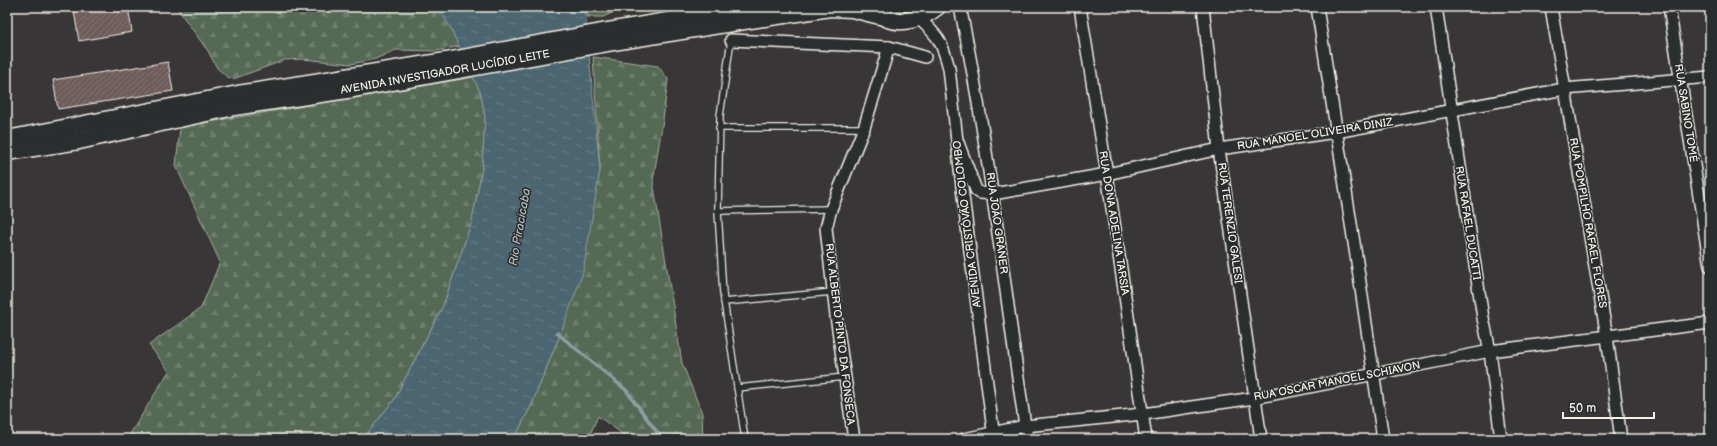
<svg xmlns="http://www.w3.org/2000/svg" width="1717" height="446" viewBox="0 0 1717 446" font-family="'Balsamiq Sans',sans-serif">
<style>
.forest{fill:url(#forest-firs);stroke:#a4ae9e}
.park{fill:url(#park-dots);stroke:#a4ae9e}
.water{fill:url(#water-ripples);stroke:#8f9ea1}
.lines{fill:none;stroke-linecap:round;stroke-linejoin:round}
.stream{stroke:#8f9ea1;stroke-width:3.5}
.building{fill:url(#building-hatch);stroke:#f4f1e8}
.service-casing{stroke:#f4f1e8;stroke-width:8}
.minor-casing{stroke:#f4f1e8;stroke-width:14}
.secondary-casing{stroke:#f4f1e8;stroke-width:19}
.service{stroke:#2a2d2e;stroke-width:5.5}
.minor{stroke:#2a2d2e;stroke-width:11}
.secondary{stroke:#2a2d2e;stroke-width:16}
.labels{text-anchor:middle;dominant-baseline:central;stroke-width:3;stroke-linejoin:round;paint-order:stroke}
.street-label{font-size:11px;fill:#f4f1e8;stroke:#2a2d2e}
.water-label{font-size:12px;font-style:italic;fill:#b1b9b8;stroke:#2a2d2e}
</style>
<defs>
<pattern id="forest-firs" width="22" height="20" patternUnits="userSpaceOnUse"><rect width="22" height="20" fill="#556a55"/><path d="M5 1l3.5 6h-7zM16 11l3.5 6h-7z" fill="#6e806d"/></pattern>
<pattern id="park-dots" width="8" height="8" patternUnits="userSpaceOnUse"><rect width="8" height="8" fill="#556a55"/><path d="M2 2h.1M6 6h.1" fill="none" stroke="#6e806d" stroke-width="1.8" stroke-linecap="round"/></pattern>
<pattern id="water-ripples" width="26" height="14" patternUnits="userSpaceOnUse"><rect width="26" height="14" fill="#4c6671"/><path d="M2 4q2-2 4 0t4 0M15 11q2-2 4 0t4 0" fill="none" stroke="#667c85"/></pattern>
<pattern id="building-hatch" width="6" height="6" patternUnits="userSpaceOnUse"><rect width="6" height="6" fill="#6e5c5b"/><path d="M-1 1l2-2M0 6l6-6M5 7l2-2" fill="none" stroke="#837473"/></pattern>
</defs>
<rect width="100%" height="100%" fill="#383637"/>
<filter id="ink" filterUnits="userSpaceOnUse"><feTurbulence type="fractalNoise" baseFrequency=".025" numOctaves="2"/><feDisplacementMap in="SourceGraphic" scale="8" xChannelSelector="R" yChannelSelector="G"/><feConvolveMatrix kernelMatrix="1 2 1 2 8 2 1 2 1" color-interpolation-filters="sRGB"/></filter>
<g filter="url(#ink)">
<!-- forest -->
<g class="forest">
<path d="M176,7h271l13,39 -24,5 -40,-1 -21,9 -24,5 -48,-5 -18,1 -52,19 -6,-2 -10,-9 -9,-17z"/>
<path d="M573,7h52l-22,10h-18z"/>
<path d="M593,57l65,9 10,13 -5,41 -10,61 29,182 20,50 1,26h-74l-31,-23 -10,23h-74l18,-35 33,-82 35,-152z"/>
<path d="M474,77l7,17 4,24 -3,51 -10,52 -29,85 -49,94 -31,39h-236l42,-68 -20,-26 52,-37 19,-46 -44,-96 4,-39z"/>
</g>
<!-- park -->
<path class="park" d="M884,7h39c-11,7 -29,10 -39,0z"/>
<!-- water -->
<path class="water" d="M438,7h144l3,5 15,158 -17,102 -18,50 -33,82 -18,35h-151l31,-39 49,-94 29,-85 10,-52 3,-52 -4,-23 -31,-67z"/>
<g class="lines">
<!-- stream -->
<path class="stream" d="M557,333l69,57 36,49"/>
</g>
<!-- building -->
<g class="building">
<path d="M101,7h27l4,25 -53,9 -5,-30z"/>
<path d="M168,62l5,29 -115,18 -5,-29z"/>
</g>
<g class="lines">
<defs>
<g id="service">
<path d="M731,40l-11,76 -2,95 5,83 22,145"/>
<path d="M719,128h145"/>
<path d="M718,211l113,-2"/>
<path d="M724,302l109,-10"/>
<path d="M737,388l108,-11"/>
</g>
<g id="minor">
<path d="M960,7c30,143 45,288 67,432"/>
<path d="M1080,7l27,167 39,265"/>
<path d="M1203,7l16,142 42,290"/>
<path d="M1317,7l40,255 26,177"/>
<path d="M1436,7l47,311 7,33 11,88"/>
<path d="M1551,7l56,330 14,102"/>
<path d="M1669,7l41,259"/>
<path d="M918,18c21,18 24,24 31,50l14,128 31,242"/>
<path d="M731,40l158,7 36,10"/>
<path d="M957,140l19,50 4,3 13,1 114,-20 112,-25 117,-17 228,-43 146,-12"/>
<path d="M854,439l-18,-123 -10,-88 5,-19 33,-81 25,-81"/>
<path d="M964,439l61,-13 118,-12 111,-16 236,-47 220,-28"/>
</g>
<g id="secondary">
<path d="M876,11c17,18 45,9 61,-4"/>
<path d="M7,139l231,-45 208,-33 161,-30 143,-24"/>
<path d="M7,152l72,-11 155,-34 120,-18 254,-46 136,-22 86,-13 22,1 32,8"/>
</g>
</defs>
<!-- service casing -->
<use href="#service" class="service-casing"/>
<!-- minor casing -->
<use href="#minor" class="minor-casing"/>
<!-- secondary casing -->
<use href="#secondary" class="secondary-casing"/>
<!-- service -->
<use href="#service" class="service"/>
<!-- minor -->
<use href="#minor" class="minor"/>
<!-- secondary -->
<use href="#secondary" class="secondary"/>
</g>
</g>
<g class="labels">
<!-- street labels -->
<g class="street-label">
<text transform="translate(445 72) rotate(-10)">AVENIDA INVESTIGADOR LUCÍDIO LEITE</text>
<text transform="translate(1686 113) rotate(81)">RUA SABINO TOMÉ</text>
<text transform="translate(1315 134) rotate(-9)">RUA MANOEL OLIVEIRA DINIZ</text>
<text transform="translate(997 223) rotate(82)">RUA JOÃO GRANER</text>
<text transform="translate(1114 223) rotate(81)">RUA DONA ADELINA TARSIA</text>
<text transform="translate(1230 223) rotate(82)">RUA TERENZIO GALESI</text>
<text transform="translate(1468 223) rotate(81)">RUA RAFAEL DUCATTI</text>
<text transform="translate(1588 223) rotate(80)">RUA POMPILHO RAFAEL FLORES</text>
<text transform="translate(967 224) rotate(-97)">AVENIDA CRISTÓVÃO COLOMBO</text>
<text transform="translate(840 334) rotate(83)">RUA ALBERTO PINTO DA FONSECA</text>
<text transform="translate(1337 381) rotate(-11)">RUA OSCAR MANOEL SCHIAVON</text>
</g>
<!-- water labels -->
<g class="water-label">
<text transform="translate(520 227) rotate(-80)">Rio Piracicaba</text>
</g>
</g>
<!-- margin -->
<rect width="1717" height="446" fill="none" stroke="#2a2d2e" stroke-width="24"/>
<rect x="12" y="12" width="1693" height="422" fill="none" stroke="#f4f1e8" stroke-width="1.5" filter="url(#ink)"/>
<!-- scale -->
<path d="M1563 412v6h91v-6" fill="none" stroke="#f4f1e8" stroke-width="2"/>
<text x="1569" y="412" font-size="12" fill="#f4f1e8" stroke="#2a2d2e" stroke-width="3" paint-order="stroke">50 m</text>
</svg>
